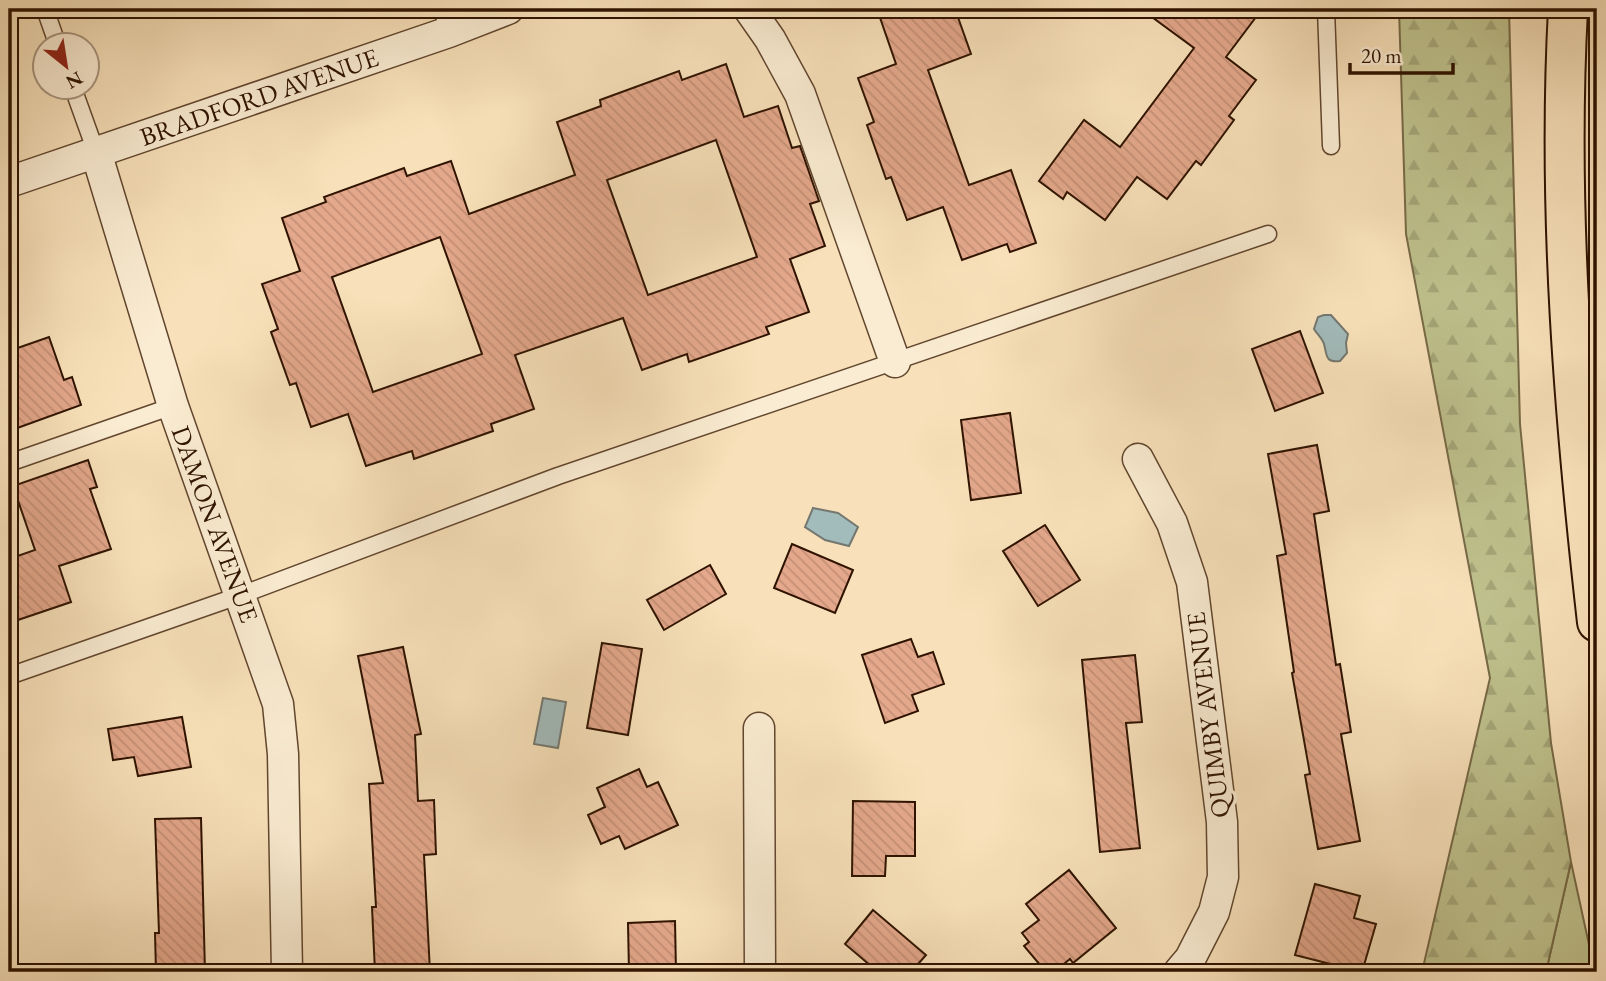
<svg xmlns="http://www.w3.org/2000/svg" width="1606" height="981" viewBox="0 0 1606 981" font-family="'EB Garamond',serif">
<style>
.green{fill:#bfc28e;stroke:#776a47;stroke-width:2}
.forest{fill:url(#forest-firs);stroke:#776a47;stroke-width:2}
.water{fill:#a2bbbb;stroke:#747870;stroke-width:2}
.building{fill:url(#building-back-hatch);stroke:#2f1300;stroke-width:2;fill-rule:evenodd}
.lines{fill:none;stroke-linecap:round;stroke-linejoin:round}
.lane-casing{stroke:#61462e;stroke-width:19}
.street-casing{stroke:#61462e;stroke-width:33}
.highway-casing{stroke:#2f1300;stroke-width:42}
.lane{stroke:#faecd2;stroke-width:16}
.street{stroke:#faecd2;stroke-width:30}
.highway{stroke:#f8e1ba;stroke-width:38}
.labels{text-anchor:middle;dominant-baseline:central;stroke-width:7;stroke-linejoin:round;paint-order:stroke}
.street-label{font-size:26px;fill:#2f1300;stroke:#faecd2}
</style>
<defs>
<pattern id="forest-firs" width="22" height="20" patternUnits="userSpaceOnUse" patternTransform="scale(1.75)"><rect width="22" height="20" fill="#bfc28e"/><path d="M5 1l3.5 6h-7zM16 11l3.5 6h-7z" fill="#a4a679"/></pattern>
<pattern id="building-back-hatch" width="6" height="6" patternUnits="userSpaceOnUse" patternTransform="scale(1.75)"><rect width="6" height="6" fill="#e4a88c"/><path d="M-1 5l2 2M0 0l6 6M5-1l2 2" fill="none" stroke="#c49077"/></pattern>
</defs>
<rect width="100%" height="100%" fill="#f8e1ba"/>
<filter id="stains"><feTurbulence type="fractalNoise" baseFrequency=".00286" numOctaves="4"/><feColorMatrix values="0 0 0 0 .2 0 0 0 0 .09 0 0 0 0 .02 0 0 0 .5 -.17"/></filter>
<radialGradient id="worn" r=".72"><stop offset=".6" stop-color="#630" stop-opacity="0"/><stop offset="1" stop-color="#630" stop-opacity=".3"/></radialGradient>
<!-- green -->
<path class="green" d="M1571,862l24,110h-49z"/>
<!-- forest -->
<path class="forest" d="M1399,9h110l11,415 31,319 20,119 -25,110h-124l68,-294 -84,-444z"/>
<!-- water -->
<g class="water">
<path d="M1324,315h7l17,19 -2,9 1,10 -7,8c-15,2 -13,-6 -16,-17 -2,-6 -7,-10 -10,-15l4,-12z"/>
<path d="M813,508l25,5 20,14 -9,19 -24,-6 -20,-13z"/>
<path d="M543,698l23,4 -8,46 -24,-4z"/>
</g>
<!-- building -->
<g class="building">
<path d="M877,9h78l16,45 -43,16 41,115 42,-15 25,73 -26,9 -3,-8 -45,16 -19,-53 -36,13 -16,-43 -5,2 -19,-54 7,-3 -16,-44 38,-14z"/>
<path d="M1141,9h121l-36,48 30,23 -27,36 5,4 -33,45 -5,-4 -29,38 -30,-22 -32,43 -38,-28 -4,7 -24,-18 45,-61 36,27 74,-99z"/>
<path d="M726,64l18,53 34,-11 14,42 8,-2 19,55 -9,3 15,42 -35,13 19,53 -43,15 3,7 -80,28 -2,-8 -45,16 -19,-52 -108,37 19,54 -43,15 2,7 -79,28 -2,-8 -46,15 -18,-52 -37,13 -15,-44 -6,2 -19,-53 7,-3 -16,-45 38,-13 -18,-53 44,-16 -2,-5 80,-29 3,8 44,-15 18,53 106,-39 -18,-53 44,-16 -1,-6 79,-29 3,9zM716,140l41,117 -109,38 -41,-115zM440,237l42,117 -109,38 -41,-115z"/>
<path d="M1300,331l23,62 -48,18 -23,-62z"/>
<path d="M49,337l15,43 8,-3 9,28 -72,26v-80z"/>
<path d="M1010,413l11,80 -50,7 -10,-80z"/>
<path d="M1317,445l12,66 -15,3 22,151 4,-1 11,68 -10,2 19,107 -42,8 -13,-74 5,-1 -18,-101 2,-1 -17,-116 9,-2 -18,-100z"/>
<path d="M88,460l9,27 -7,2 21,60 -52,17 12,36 -62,21v-64l26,-9 -22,-64z"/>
<path d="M1045,525l35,55 -42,26 -35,-55z"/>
<path d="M792,544l61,26 -18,43 -61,-25z"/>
<path d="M710,565l16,29 -62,36 -17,-30z"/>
<path d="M911,639l7,18 15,-5 11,32 -32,11 6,16 -33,12 -23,-68z"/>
<path d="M602,643l40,6 -14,86 -41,-7z"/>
<path d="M403,647l18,87 -6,1 3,66 16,-1 2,54 -12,1 6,117h-55l-3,-65h4l-7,-123 14,-1 -25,-127z"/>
<path d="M1135,655l7,67 -16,1 14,125 -40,4 -18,-192z"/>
<path d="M182,717l9,50 -53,9 -4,-19 -21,3 -5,-31z"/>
<path d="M639,769l8,18 11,-5 20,43 -53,24 -6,-13 -18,8 -13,-29 17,-8 -8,-19z"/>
<path d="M853,801l62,1v54h-29l-1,20h-33z"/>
<path d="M201,818l4,154h-49l-1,-39h4l-4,-114z"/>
<path d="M1069,870l47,58 -43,35 -3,-4 -16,13h-8l-22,-26 5,-4 -7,-9 17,-13 -13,-16z"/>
<path d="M1315,884l45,12 -6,22 22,6 -14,48 -67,-17z"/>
<path d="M873,910l53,45 -15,17h-33l-33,-28z"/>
<path d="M675,921l1,51h-47l-1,-49z"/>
</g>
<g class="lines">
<defs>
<g id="lane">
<path d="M45,9l13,37"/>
<path d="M442,9l7,23"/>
<path d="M1326,9l5,137"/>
<path d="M73,88l23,64"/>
<path d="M9,463l164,-57"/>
<path d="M9,676l232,-81 317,-119 710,-242"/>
</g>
<g id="street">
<path d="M749,9l21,30 30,55 95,268"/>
<path d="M96,152l77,254 105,298 5,50 4,218"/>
<path d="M9,182l440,-150 59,-23"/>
<path d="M1138,459l34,64 20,59 30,240 1,55 -9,35 -24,47 -11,13"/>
<path d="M759,728l1,244"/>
</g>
<path id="highway" d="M1568,9c-11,204 6,410 29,613"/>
</defs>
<!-- lane casing -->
<use href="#lane" class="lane-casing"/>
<!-- street casing -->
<use href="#street" class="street-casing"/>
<!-- highway casing -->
<use href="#highway" class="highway-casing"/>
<!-- lane -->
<use href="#lane" class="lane"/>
<!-- street -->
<use href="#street" class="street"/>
<!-- highway -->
<use href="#highway" class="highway"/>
</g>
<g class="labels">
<!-- street labels -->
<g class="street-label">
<text transform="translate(259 97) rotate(-19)">BRADFORD AVENUE</text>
<text transform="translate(215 524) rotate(70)">DAMON AVENUE</text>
<text transform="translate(1208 715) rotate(-97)">QUIMBY AVENUE</text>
</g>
</g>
<!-- margin -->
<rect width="1606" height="981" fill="none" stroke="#f8e1ba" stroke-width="35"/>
<rect x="10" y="10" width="1585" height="960" fill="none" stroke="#2f1300" stroke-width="3.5"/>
<rect x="18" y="18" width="1571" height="946" fill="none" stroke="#2f1300" stroke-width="2"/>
<!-- north arrow -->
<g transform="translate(66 66) rotate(150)"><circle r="33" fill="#faecd2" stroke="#a9957e" stroke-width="2"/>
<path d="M0-5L12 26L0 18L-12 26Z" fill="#8f2418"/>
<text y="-10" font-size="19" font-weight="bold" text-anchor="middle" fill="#2f1300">N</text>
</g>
<!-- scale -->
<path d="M1350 63v10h103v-10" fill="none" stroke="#2f1300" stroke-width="3.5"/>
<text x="1361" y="63" font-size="21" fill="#2f1300" stroke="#faecd2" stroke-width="5" paint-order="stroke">20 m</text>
<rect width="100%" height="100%" filter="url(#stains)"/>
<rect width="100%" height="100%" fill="url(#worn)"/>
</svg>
